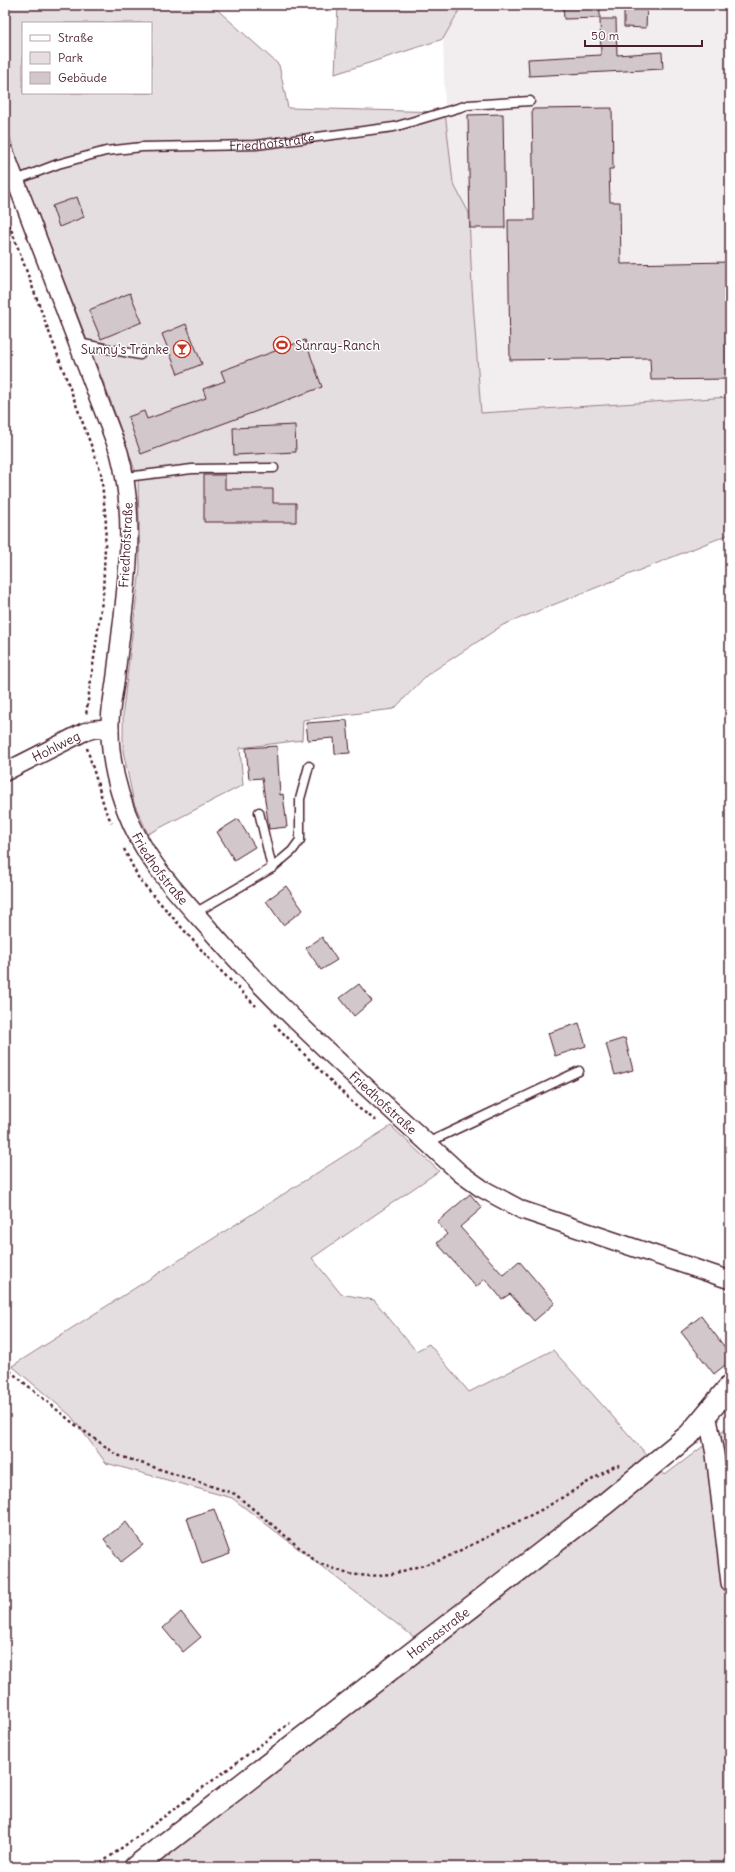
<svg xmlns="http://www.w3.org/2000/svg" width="735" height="1872" viewBox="0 0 735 1872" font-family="Delius,sans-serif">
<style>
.built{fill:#f2eeef}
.green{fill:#e5dee0;stroke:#987e86;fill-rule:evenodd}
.building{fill:#d2c7cb;stroke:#4a1f2b}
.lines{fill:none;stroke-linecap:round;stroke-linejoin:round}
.service-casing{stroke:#4a1f2b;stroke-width:11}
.minor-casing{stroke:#4a1f2b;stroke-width:20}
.tertiary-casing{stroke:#4a1f2b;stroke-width:24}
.path{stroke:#4a1f2b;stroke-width:2.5;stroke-dasharray:3 3;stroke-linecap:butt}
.service{stroke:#fff;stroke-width:8}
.minor{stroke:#fff;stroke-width:17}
.tertiary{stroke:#fff;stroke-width:21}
.labels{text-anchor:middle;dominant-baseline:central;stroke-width:3;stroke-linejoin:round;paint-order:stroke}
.street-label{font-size:13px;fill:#4a1f2b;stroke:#fff}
.poi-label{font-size:13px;fill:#4a1f2b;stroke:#fff;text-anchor:start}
</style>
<rect width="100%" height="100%" fill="#fff"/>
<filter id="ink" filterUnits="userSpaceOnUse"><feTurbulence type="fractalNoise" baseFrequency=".025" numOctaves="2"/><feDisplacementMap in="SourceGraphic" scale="8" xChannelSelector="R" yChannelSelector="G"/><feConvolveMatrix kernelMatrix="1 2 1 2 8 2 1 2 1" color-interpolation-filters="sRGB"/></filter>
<g filter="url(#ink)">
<!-- built -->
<path class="built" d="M462,5h268v392l-249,16 -9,-125 -3,-75 -16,-30 -8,-71 -2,-73z"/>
<!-- green -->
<g class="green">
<path d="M5,5h207l67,60 9,43 157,4 8,71 16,30 3,75 9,125 249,-16v137l-227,91 -76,50 -33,34 -91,11 -1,20 -62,8 3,37 -95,49 -14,-31 -11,-52v-41l17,-141 -2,-90 -27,-77 -95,-245 -11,-36zM23,23h128v70h-128z"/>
<path d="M338,5h124l-19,34 -108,35z"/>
<path d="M391,1126l48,45 -127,87 29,36 33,6 42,51 13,-7 40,48 84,-42 112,125 65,-49v441h-579l280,-217 -199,-152 -126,-35 -35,-47 -59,-50z"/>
</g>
<!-- building -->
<g class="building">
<path d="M563,5h37v13l-36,1z"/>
<path d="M624,5h23l-1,23 -22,-1z"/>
<path d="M600,19h16l1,36 45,-3 1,17 -134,7 -1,-17 73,-4z"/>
<path d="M612,108l1,61h-4l1,33h10l1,62 109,-2v117l-79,1 -1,-22 -140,2 -2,-140h26l-2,-111z"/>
<path d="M503,114l2,114h-35l-2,-113z"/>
<path d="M77,197l7,20 -25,10 -7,-21z"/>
<path d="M130,293l12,29 -41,17 -12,-29z"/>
<path d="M186,324l16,40 -24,10 -16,-40z"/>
<path d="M305,340l17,47 -181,67 -13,-37 16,-6 3,8 59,-21 -3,-9 22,-8 -4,-10z"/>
<path d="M295,425l1,27 -62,3 -1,-27z"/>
<path d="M204,475h21v14h48v14h23v19h-92z"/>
<path d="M347,720l3,33 -15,1 -1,-16 -26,2 -2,-17z"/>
<path d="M277,746l3,49 3,-1 4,33 -18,2 -7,-51 -13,1 -3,-31z"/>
<path d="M238,819l17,28 -21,13 -17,-28z"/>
<path d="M286,886l17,24 -20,15 -17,-24z"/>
<path d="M322,937l15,23 -16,10 -15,-22z"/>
<path d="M359,984l13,17 -18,15 -14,-18z"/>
<path d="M579,1023l7,23 -31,10 -7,-23z"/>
<path d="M625,1038l8,32 -18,5 -9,-31z"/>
<path d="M470,1194l12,14 -22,19 43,48 16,-14 36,42 -21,18 -24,-27 -8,5 -17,-20 -9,8 -39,-44 10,-9 -10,-12z"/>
<path d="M701,1316l29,38v7l-16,13 -33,-42z"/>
<path d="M214,1509l16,45 -28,10 -15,-46z"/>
<path d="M126,1522l17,23 -22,17 -17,-23z"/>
<path d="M181,1612l20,25 -18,15 -20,-24z"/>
</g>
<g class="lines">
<defs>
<g id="service">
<path id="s1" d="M16,180l42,-16 48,-13 36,-4 114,-2 138,-18 74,-22 62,-4"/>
<path d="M78,343l62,12"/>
<path d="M126,477l66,-8 82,-1"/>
<path d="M259,812l13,56"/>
<path d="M195,913l77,-45 20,-17 8,-11v-41l9,-33"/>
<path d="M427,1143l152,-72"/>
</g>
<g id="minor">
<path id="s2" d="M5,153l114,299c20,72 5,150 -3,223 -2,18 -7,37 -6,55 0,42 15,88 37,123 18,28 41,52 63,77 76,88 165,164 250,243l21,15 41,22 208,70"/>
<path id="s3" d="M5,772l79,-40 10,-3 16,-1"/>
<path d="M707,1414l8,40 15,129"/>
</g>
<g id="tertiary">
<path id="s4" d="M135,1867l471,-364 84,-69 40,-48"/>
</g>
</defs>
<!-- service casing -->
<use href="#service" class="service-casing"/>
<!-- minor casing -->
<use href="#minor" class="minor-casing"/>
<!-- tertiary casing -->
<use href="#tertiary" class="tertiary-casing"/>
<!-- path -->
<g class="path">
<path d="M5,213l96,259 5,51 -3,71 -17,121"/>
<path d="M87,748l19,64 6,11"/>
<path d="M124,849l15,30 73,83 44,44"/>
<path d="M274,1024l83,83 18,13 4,-1"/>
<path d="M5,1367l68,56 44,32 118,39 83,69 30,11 21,2 23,-2 49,-14 102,-51 70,-42 10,-3"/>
<path d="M96,1867l194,-144"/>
</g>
<!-- service -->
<use href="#service" class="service"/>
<!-- minor -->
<use href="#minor" class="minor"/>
<!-- tertiary -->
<use href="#tertiary" class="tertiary"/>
</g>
</g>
<!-- icons -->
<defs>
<symbol id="stadium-ring" viewBox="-11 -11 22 22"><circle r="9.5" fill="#fff" stroke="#c8321e" stroke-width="1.5"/><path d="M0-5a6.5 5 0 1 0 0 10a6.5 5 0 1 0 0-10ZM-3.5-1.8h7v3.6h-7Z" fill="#c8321e"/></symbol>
<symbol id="bar-ring" viewBox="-11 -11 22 22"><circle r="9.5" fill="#fff" stroke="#c8321e" stroke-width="1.5"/><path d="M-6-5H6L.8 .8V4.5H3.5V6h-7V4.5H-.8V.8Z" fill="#c8321e"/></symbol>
</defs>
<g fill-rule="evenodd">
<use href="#stadium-ring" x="272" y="335" width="20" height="20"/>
<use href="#bar-ring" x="172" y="339" width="20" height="20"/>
</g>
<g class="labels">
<!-- street labels -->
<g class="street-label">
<text stroke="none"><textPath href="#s1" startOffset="261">Friedhofstraße</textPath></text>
<text transform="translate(126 545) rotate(-87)">Friedhofstraße</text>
<text stroke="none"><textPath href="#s3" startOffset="57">Hohlweg</textPath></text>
<text stroke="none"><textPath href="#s2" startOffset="750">Friedhofstraße</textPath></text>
<text stroke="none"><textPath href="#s2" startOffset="1074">Friedhofstraße</textPath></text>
<text stroke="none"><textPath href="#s4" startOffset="383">Hansastraße</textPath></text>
</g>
<!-- poi labels -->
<g class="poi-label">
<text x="295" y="345">Sunray-Ranch</text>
<text x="169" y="349" text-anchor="end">Sunny's Tränke</text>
</g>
</g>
<!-- margin -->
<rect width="735" height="1872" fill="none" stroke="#fff" stroke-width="20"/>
<rect x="10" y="10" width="715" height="1852" fill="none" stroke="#4a1f2b" stroke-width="1.5" filter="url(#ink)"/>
<!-- legend -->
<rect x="22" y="22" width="130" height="72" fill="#ffffff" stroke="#b7a5aa"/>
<rect x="30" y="35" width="20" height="6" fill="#ffffff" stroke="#b7a5aa"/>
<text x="58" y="42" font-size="12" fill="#4a1f2b">Straße</text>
<rect x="30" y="52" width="20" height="12" fill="#e5dee0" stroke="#b7a5aa"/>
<text x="58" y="62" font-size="12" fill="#4a1f2b">Park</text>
<rect x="30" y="72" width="20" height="12" fill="#d2c7cb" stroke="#b7a5aa"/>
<text x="58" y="82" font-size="12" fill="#4a1f2b">Gebäude</text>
<!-- scale -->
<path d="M585 40v6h117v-6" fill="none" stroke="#4a1f2b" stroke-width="2"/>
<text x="591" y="40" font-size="12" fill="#4a1f2b" stroke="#ffffff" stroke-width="3" paint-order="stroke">50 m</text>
</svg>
